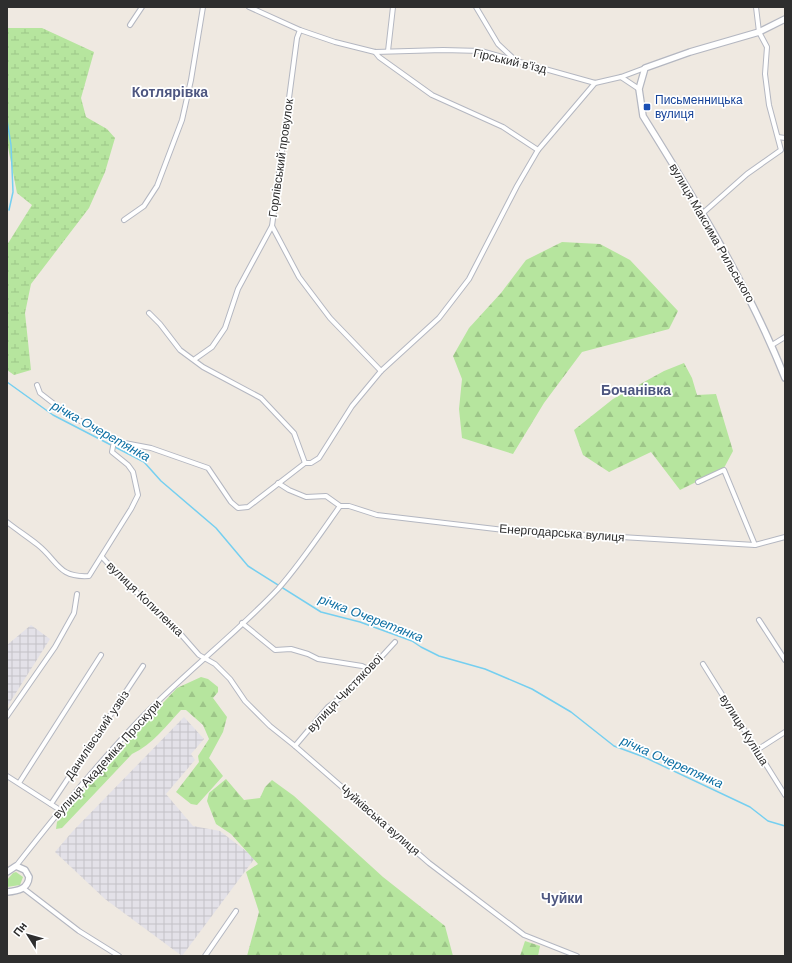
<svg xmlns="http://www.w3.org/2000/svg" width="792" height="963" viewBox="0 0 792 963" font-family="Helvetica,sans-serif">
<style>
.industrial{fill:url(#industrial-grid)}
.forest{fill:url(#forest-firs)}
.wetland{fill:url(#wetland-marsh)}
.park{fill:#b6e59e}
.lines{fill:none;stroke-linecap:round;stroke-linejoin:round}
.stream{stroke:#75cff0;stroke-width:1.5}
.street-casing{stroke:#b4b7c1;stroke-width:6}
.secondary-casing{stroke:#b4b7c1;stroke-width:8}
.street{stroke:#fff;stroke-width:4}
.secondary{stroke:#fff;stroke-width:5.5}
.transit-dot{fill:#1a4fb4;stroke:#fff;stroke-width:1.5}
.labels{text-anchor:middle;dominant-baseline:central;stroke-width:3.5;stroke-linejoin:round;paint-order:stroke}
.street-label{font-size:12px;fill:#2e2e2e;stroke:#fff}
.transit-label{font-size:12px;fill:#164399;stroke:#fff;text-anchor:start}
.water-label{font-size:13px;font-style:italic;fill:#0d6fa3;stroke:#fff}
.quarter-label{font-size:14px;font-weight:bold;fill:#4d5680;stroke:#fff}
</style>
<defs>
<pattern id="industrial-grid" width="8" height="8" patternUnits="userSpaceOnUse"><rect width="8" height="8" fill="#e3e1e8"/><path d="M0 4h8M4 0v8" fill="none" stroke="#c3c1c7"/></pattern>
<pattern id="forest-firs" width="22" height="20" patternUnits="userSpaceOnUse"><rect width="22" height="20" fill="#b6e59e"/><path d="M5 1l3.5 6h-7zM16 11l3.5 6h-7z" fill="#9dc588"/></pattern>
<pattern id="wetland-marsh" width="20" height="14" patternUnits="userSpaceOnUse"><rect width="20" height="14" fill="#b6e59e"/><path d="M1 5h8M5 5V1M11 12h8M15 12V8" fill="none" stroke="#9dc588"/></pattern>
</defs>
<rect width="100%" height="100%" fill="#efe9e1"/>
<!-- industrial -->
<g class="industrial">
<path d="M31,625l19,14 -43,68v-62z"/>
<path d="M184,717l20,22 -13,15 4,6 -29,34 27,32 27,5 35,27 -73,98 -77,-57 -50,-47 17,-20z"/>
</g>
<!-- forest -->
<g class="forest">
<path d="M562,242l38,2 30,16 48,51 -9,18 -87,23 -38,51 -31,51 -51,-16 -3,-29 3,-30 -9,-23 16,-28 32,-35 25,-33z"/>
<path d="M684,363l8,15 5,17 19,-1 17,57 -9,17 -44,22 -29,-38 -42,20 -26,-17 -9,-25 39,-31 51,-28z"/>
<path d="M201,677l7,2 10,8v5l-5,6 14,19 -4,15 -14,26 14,18 -26,29 -6,-1 -15,-12 23,-30 -1,-6 11,-17 -6,-14 -17,-15h-5c-15,16 -28,34 -49,44l-70,74 -6,1 1,-7 30,-38 90,-96z"/>
<path d="M226,779l18,21 16,-2 5,-11 7,-7 22,16 89,81 62,49 8,30h-206l12,-44 -13,-40 12,-8 -27,-30 -15,-10 -9,-23 2,-8z"/>
<path d="M525,941l15,5 -2,10h-18z"/>
</g>
<!-- wetland -->
<path class="wetland" d="M7,28h35l52,24 -13,46 5,19 21,12 8,9 -10,34 -16,36 -58,76 -6,29 6,57 -17,5 -7,-5v-125l25,-40 -15,-12 -10,-51z"/>
<!-- park -->
<path class="park" d="M16,872l7,5 -3,8 -13,2v-7l6,-7z"/>
<g class="lines">
<!-- stream -->
<g class="stream">
<path d="M7,120l4,25 2,47 -4,18"/>
<path d="M7,382l46,33 58,30"/>
<path d="M115,447l29,15 17,19 55,47 32,38 73,46 39,10 52,19 9,6 18,9 46,13 47,20 39,23 43,34 30,11 106,50 18,14 17,5"/>
</g>
<defs>
<g id="street">
<path d="M249,7l51,23 35,12 40,10 68,-2 38,1 114,32 26,-6 24,-9"/>
<path d="M476,7l22,37 16,15"/>
<path d="M130,25l12,-18"/>
<path d="M388,51l5,-44"/>
<path d="M375,52l4,5 53,38 71,32 35,23"/>
<path d="M621,77l18,12"/>
<path d="M778,137l7,1"/>
<path d="M703,213l44,-39 34,-24 -12,-45 -4,-31 2,-27 -8,-15 -3,-25"/>
<path d="M124,220l20,-14 13,-20 25,-66 9,-40 12,-73"/>
<path d="M272,226l27,51 31,41 51,53"/>
<path d="M149,313l11,11 20,26 23,17 58,31 33,35 11,30"/>
<path d="M772,345l13,-8"/>
<path d="M195,359l17,-12 13,-19 13,-39 34,-63 25,-188 3,-8"/>
<path d="M37,385l3,8 22,17 52,31 37,7 57,20 23,34 7,6 10,-1 57,-44h6l8,-5 33,-52 29,-35 58,-53 30,-39 48,-93 21,-36 57,-67"/>
<path d="M698,482l26,-12 31,75"/>
<path d="M278,483l11,7 17,7 20,-1 14,10h9l28,9 127,15 251,15 30,-8"/>
<path d="M7,522c10,8 21,15 31,23 20,16 20,33 51,31l42,-67 7,-14 -5,-23 -5,-7 -16,-13 2,-11"/>
<path d="M102,557l25,27 44,39 28,32 16,9 15,15 15,22 25,25 25,20 134,117 95,72 53,21"/>
<path d="M759,620l26,40"/>
<path d="M242,623l33,27 16,-1 17,5 10,5 44,7 6,3"/>
<path d="M703,664l82,131"/>
<path d="M7,716l48,-69 19,-34 3,-19"/>
<path d="M295,746l33,-39 23,-17 44,-48"/>
<path d="M757,750l28,-18"/>
<path d="M7,776l53,34"/>
<path d="M19,783l82,-128"/>
<path d="M51,804l92,-138"/>
<path d="M16,866c36,-46 73,-92 113,-135 46,-51 102,-92 149,-142 23,-26 42,-55 62,-83"/>
<path d="M23,888l56,43 40,25"/>
<path d="M205,956l31,-45"/>
</g>
<g id="secondary">
<path d="M785,19l-26,13 -69,20 -45,16 -6,21 4,27c53,85 105,169 142,262"/>
<path d="M7,872l9,-6 9,4 4,7c-1,12 -11,14 -22,15"/>
</g>
</defs>
<!-- street casing -->
<use href="#street" class="street-casing"/>
<!-- secondary casing -->
<use href="#secondary" class="secondary-casing"/>
<!-- street -->
<use href="#street" class="street"/>
<!-- secondary -->
<use href="#secondary" class="secondary"/>
</g>
<!-- markers -->
<rect class="transit-dot" x="643" y="103" width="8" height="8" rx="2"/>
<g class="labels">
<!-- street labels -->
<g class="street-label">
<text transform="translate(510 61) rotate(13)">Гірський в’їзд</text>
<text transform="translate(281 158) rotate(-82)">Горлівський провулок</text>
<text transform="translate(712 233) rotate(60)">вулиця Максима Рильського</text>
<text transform="translate(562 533) rotate(4)">Енергодарська вулиця</text>
<text transform="translate(145 599) rotate(44)">вулиця Копиленка</text>
<text transform="translate(345 693) rotate(-46)">вулиця Чистякової</text>
<text transform="translate(744 730) rotate(58)">вулиця Куліша</text>
<text transform="translate(97 735) rotate(-56)">Данилівський узвіз</text>
<text transform="translate(107 759) rotate(-48)">вулиця Академіка Проскури</text>
<text transform="translate(380 820) rotate(41)">Чуйківська вулиця</text>
</g>
<!-- transit labels -->
<g class="transit-label">
<text x="655" y="100">Письменницька<tspan x="655" dy="14">вулиця</tspan></text>
</g>
<!-- water labels -->
<g class="water-label">
<text transform="translate(101 431) rotate(29)">річка Очеретянка</text>
<text transform="translate(371 618) rotate(21)">річка Очеретянка</text>
<text transform="translate(672 762) rotate(24)">річка Очеретянка</text>
</g>
<!-- quarter labels -->
<g class="quarter-label">
<text x="170" y="92">Котлярівка</text>
<text x="636" y="390">Бочанівка</text>
<text x="562" y="898">Чуйки</text>
</g>
</g>
<!-- border -->
<rect width="792" height="963" fill="none" stroke="#2e2e2e" stroke-width="16"/>
<!-- north arrow -->
<g transform="translate(28 935) rotate(307)" stroke="#ffffff" stroke-width="3" paint-order="stroke">
<path d="M0-3L7 15L0 10L-7 15Z" fill="#2e2e2e"/>
<text y="-6" font-size="11" font-weight="bold" text-anchor="middle" fill="#2e2e2e">Пн</text>
</g>
</svg>
